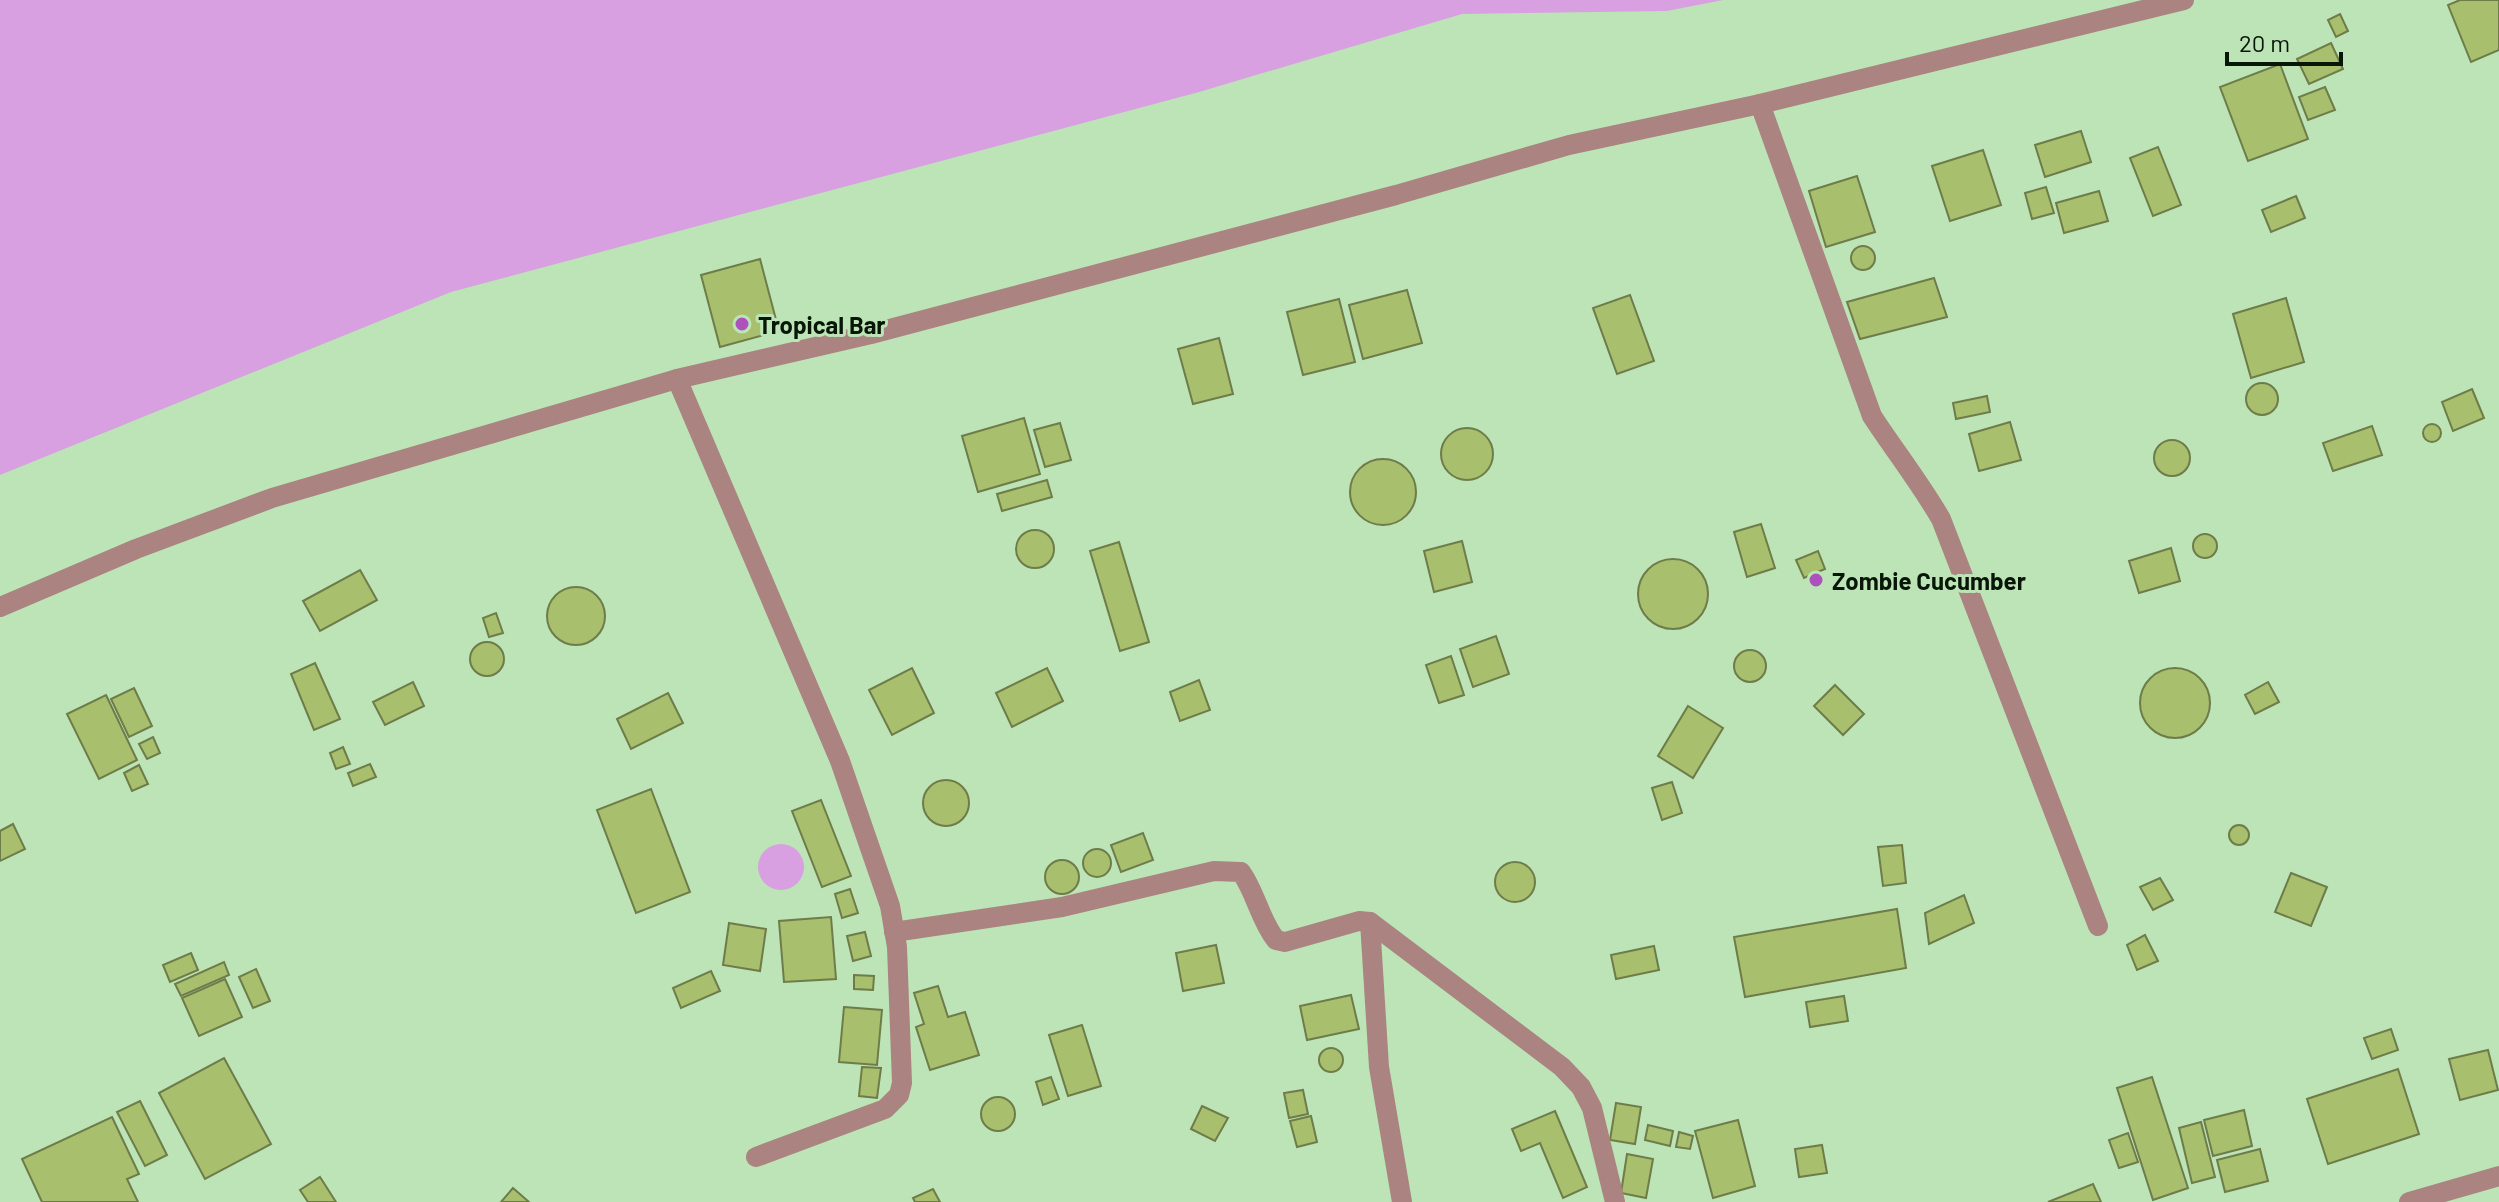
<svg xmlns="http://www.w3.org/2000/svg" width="2499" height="1202" viewBox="0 0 2499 1202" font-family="Barlow,sans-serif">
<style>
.water{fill:#d89fe1}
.building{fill:#a8bf6d;stroke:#6e7c4a;stroke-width:2}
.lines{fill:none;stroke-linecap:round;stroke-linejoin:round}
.street{stroke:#ab8381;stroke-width:20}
.poi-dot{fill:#ad51bc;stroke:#bce4b7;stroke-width:3}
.labels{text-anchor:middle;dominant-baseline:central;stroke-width:6;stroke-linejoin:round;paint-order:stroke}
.poi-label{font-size:24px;font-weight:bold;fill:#081607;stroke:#bce4b7;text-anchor:start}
</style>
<rect width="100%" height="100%" fill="#bce4b7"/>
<!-- water -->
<g class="water">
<path d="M0,0h1723l-56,11 -205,3 -263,78 -748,200 -451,183z"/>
<circle cx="781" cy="867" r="23"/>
</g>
<!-- building -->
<g class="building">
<path d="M2460,0h39v50l-28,12 -23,-57z"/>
<path d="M2340,14l8,17 -12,6 -8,-17z"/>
<path d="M2331,43l12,26 -34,15 -12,-25z"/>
<path d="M2280,64l28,75 -60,22 -28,-74z"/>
<path d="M2325,87l10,23 -27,10 -9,-23z"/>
<path d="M2081,131l10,31 -46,15 -10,-32z"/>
<path d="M2158,147l23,58 -28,11 -23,-58z"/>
<path d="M1983,150l18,55 -51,16 -18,-55z"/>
<path d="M1857,176l18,56 -49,15 -17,-56z"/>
<path d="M2046,187l8,26 -22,6 -7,-26z"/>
<path d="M2099,191l9,30 -44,12 -8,-30z"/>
<path d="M2296,196l9,22 -34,14 -9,-22z"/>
<circle cx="1863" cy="258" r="12"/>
<path d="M760,259l19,72 -59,16 -19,-72z"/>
<path d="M1934,278l13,39 -87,22 -13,-37z"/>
<path d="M1407,290l15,53 -59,16 -14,-54z"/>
<path d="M1630,295l24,66 -37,13 -24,-66z"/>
<path d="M2286,298l18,64 -53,16 -18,-64z"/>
<path d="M1339,299l16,63 -52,13 -16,-63z"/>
<path d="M1219,338l14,56 -40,10 -15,-55z"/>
<circle cx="2262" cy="399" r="16"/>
<path d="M2472,389l12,29 -31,13 -11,-29z"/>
<path d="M1987,396l3,16 -34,7 -3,-16z"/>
<path d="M1024,418l16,56 -62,18 -16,-56z"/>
<path d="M2010,422l11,38 -42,11 -10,-37z"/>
<path d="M1060,423l11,37 -26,7 -11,-37z"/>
<circle cx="2432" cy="433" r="9"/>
<path d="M2372,426l10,29 -49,16 -10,-28z"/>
<circle cx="1467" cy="454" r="26"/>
<circle cx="2172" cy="458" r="18"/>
<circle cx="1383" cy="492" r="33"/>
<path d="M1047,480l5,17 -50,14 -5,-17z"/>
<path d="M1761,524l14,44 -28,9 -13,-45z"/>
<circle cx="1035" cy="549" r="19"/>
<circle cx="2205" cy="546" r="12"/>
<path d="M1462,541l10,41 -38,10 -10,-41z"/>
<path d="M1119,542l30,100 -29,9 -30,-100z"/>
<path d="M2171,548l9,33 -41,12 -10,-32z"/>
<path d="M1818,551l7,18 -21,9 -8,-18z"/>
<circle cx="1673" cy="594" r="35"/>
<path d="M360,570l17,30 -57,31 -17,-30z"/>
<circle cx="576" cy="616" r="29"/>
<path d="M496,613l7,20 -14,4 -6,-19z"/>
<path d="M1496,636l13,38 -36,13 -13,-38z"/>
<circle cx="487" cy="659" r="17"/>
<circle cx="1750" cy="666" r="16"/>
<path d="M1451,656l13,39 -25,8 -13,-38z"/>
<path d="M315,663l25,56 -26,11 -23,-56z"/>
<circle cx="2175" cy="703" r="35"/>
<path d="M912,668l22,45 -42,22 -23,-45z"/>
<path d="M1047,668l16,33 -51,26 -16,-34z"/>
<path d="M1199,680l11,30 -30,11 -10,-29z"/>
<path d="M413,682l11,24 -39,19 -12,-23z"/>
<path d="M2268,682l11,20 -24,12 -10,-19z"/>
<path d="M1835,685l29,29 -21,21 -29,-29z"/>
<path d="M134,688l18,38 -23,11 -18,-38z"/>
<path d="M668,693l15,30 -52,26 -14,-30z"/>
<path d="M106,695l31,65 -38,19 -32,-65z"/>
<path d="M1688,706l35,22 -30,50 -35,-22z"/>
<path d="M153,737l7,16 -13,6 -8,-15z"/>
<path d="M343,747l7,17 -14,5 -6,-16z"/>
<path d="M370,764l6,13 -23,9 -5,-13z"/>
<path d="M139,765l9,19 -16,7 -8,-18z"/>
<circle cx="946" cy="803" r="23"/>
<path d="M1672,782l10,31 -20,7 -10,-32z"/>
<path d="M651,789l39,103 -54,21 -39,-103z"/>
<path d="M821,800l30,76 -29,11 -30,-76z"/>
<path d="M13,824l12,25 -25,12v-30z"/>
<circle cx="2239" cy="835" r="10"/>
<path d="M1143,833l10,27 -32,12 -10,-27z"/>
<path d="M1902,845l4,38 -23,3 -5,-39z"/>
<circle cx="1097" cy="863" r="14"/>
<circle cx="1062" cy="877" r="17"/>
<circle cx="1515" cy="882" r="20"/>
<path d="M2291,873l36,14 -16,39 -36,-14z"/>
<path d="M2160,878l13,22 -20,10 -13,-23z"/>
<path d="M850,889l8,24 -16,5 -7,-24z"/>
<path d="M1964,895l10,28 -45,21 -4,-31z"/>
<path d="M1897,909l9,59 -161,29 -11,-60z"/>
<path d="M831,917l5,62 -52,3 -5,-61z"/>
<path d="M729,923l37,6 -6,42 -37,-6z"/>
<path d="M865,932l6,24 -18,5 -6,-25z"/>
<path d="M2145,935l13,26 -21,9 -10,-25z"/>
<path d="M1216,945l8,38 -41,8 -7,-38z"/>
<path d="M1654,946l5,24 -43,9 -5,-24z"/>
<path d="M191,953l7,17 -28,12 -7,-17z"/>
<path d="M224,962l5,13 -48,21 -6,-12z"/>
<path d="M256,969l14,32 -17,7 -14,-31z"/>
<path d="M711,971l9,20 -39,17 -8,-20z"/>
<path d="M854,975l20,1 -1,14 -19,-1z"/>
<path d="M225,979l17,38 -43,19 -17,-38z"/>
<path d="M938,986l10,31 17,-5 14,43 -49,15 -14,-43 8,-3 -10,-31z"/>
<path d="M1351,995l8,34 -52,11 -7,-34z"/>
<path d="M1844,996l4,25 -38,6 -4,-25z"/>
<path d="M844,1007l38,3 -5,55 -38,-3z"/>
<path d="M1082,1025l19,61 -33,10 -19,-61z"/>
<path d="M2391,1029l7,21 -26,9 -8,-21z"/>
<circle cx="1331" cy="1060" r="12"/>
<path d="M2488,1050l10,40 -38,10 -11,-41z"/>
<path d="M224,1058l47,86 -66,35 -46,-86z"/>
<path d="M862,1067l19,1 -4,30 -18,-2z"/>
<path d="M2398,1069l21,65 -91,30 -21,-65z"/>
<path d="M1051,1077l8,22 -16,6 -7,-23z"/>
<path d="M2152,1077l36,111 -35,12 -36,-112z"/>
<path d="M1303,1090l5,24 -19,4 -5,-25z"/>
<circle cx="998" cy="1114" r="17"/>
<path d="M140,1101l27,54 -22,11 -28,-54z"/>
<path d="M1616,1103l25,4 -6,37 -25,-4z"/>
<path d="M1202,1106l26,12 -13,23 -24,-12z"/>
<path d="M2244,1110l8,36 -39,10 -9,-36z"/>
<path d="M1555,1111l32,76 -24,11 -23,-55 -19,8 -9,-22z"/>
<path d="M1311,1116l6,26 -20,5 -7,-26z"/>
<path d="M112,1117l27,57 -12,5 11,23h-96l-20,-43z"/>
<path d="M1738,1120l17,66 -42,12 -18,-67z"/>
<path d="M2201,1122l14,55 -23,6 -13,-55z"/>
<path d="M1648,1125l25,6 -3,15 -25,-6z"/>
<path d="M1679,1132l14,4 -3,13 -14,-2z"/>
<path d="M2128,1133l10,29 -19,6 -10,-28z"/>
<path d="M1822,1145l5,28 -28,4 -4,-28z"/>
<path d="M2260,1149l8,32 -43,11 -8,-32z"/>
<path d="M1627,1154l26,5 -7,39 -25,-5z"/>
<path d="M320,1177l16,25h-28l-8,-12z"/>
<path d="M2093,1184l8,18h-53z"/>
<path d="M513,1188l16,14h-28z"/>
<path d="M933,1189l7,13h-25l-2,-4z"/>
</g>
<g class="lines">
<!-- street -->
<g class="street">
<path d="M1760,104l112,312c23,35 48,67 69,103l157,407"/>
<path d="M677,379l163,382 50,145 7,41 5,136 -3,12 -14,14 -129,48"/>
<path d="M0,607l136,-58 136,-51 405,-119 194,-45 525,-139 173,-50 191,-41 424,-104"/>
<path d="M1370,922l9,145 23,135"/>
<path d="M894,932l168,-25 152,-36 27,1c15,21 19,48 35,68l9,2 74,-21 11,1 192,145 19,20 11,21 23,94"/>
<path d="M2409,1202l90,-26"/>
</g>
</g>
<!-- markers -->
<g class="poi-dot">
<circle cx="742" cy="324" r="8"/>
<circle cx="1816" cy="580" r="8"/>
</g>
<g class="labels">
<!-- poi labels -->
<g class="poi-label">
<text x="758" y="324">Tropical Bar</text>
<text x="1832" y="580">Zombie Cucumber</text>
</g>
</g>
<!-- scale -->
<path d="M2227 52v12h114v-12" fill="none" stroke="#081607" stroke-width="4"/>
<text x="2239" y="52" font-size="24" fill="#081607" stroke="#bce4b7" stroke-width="6" paint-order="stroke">20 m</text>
</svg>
